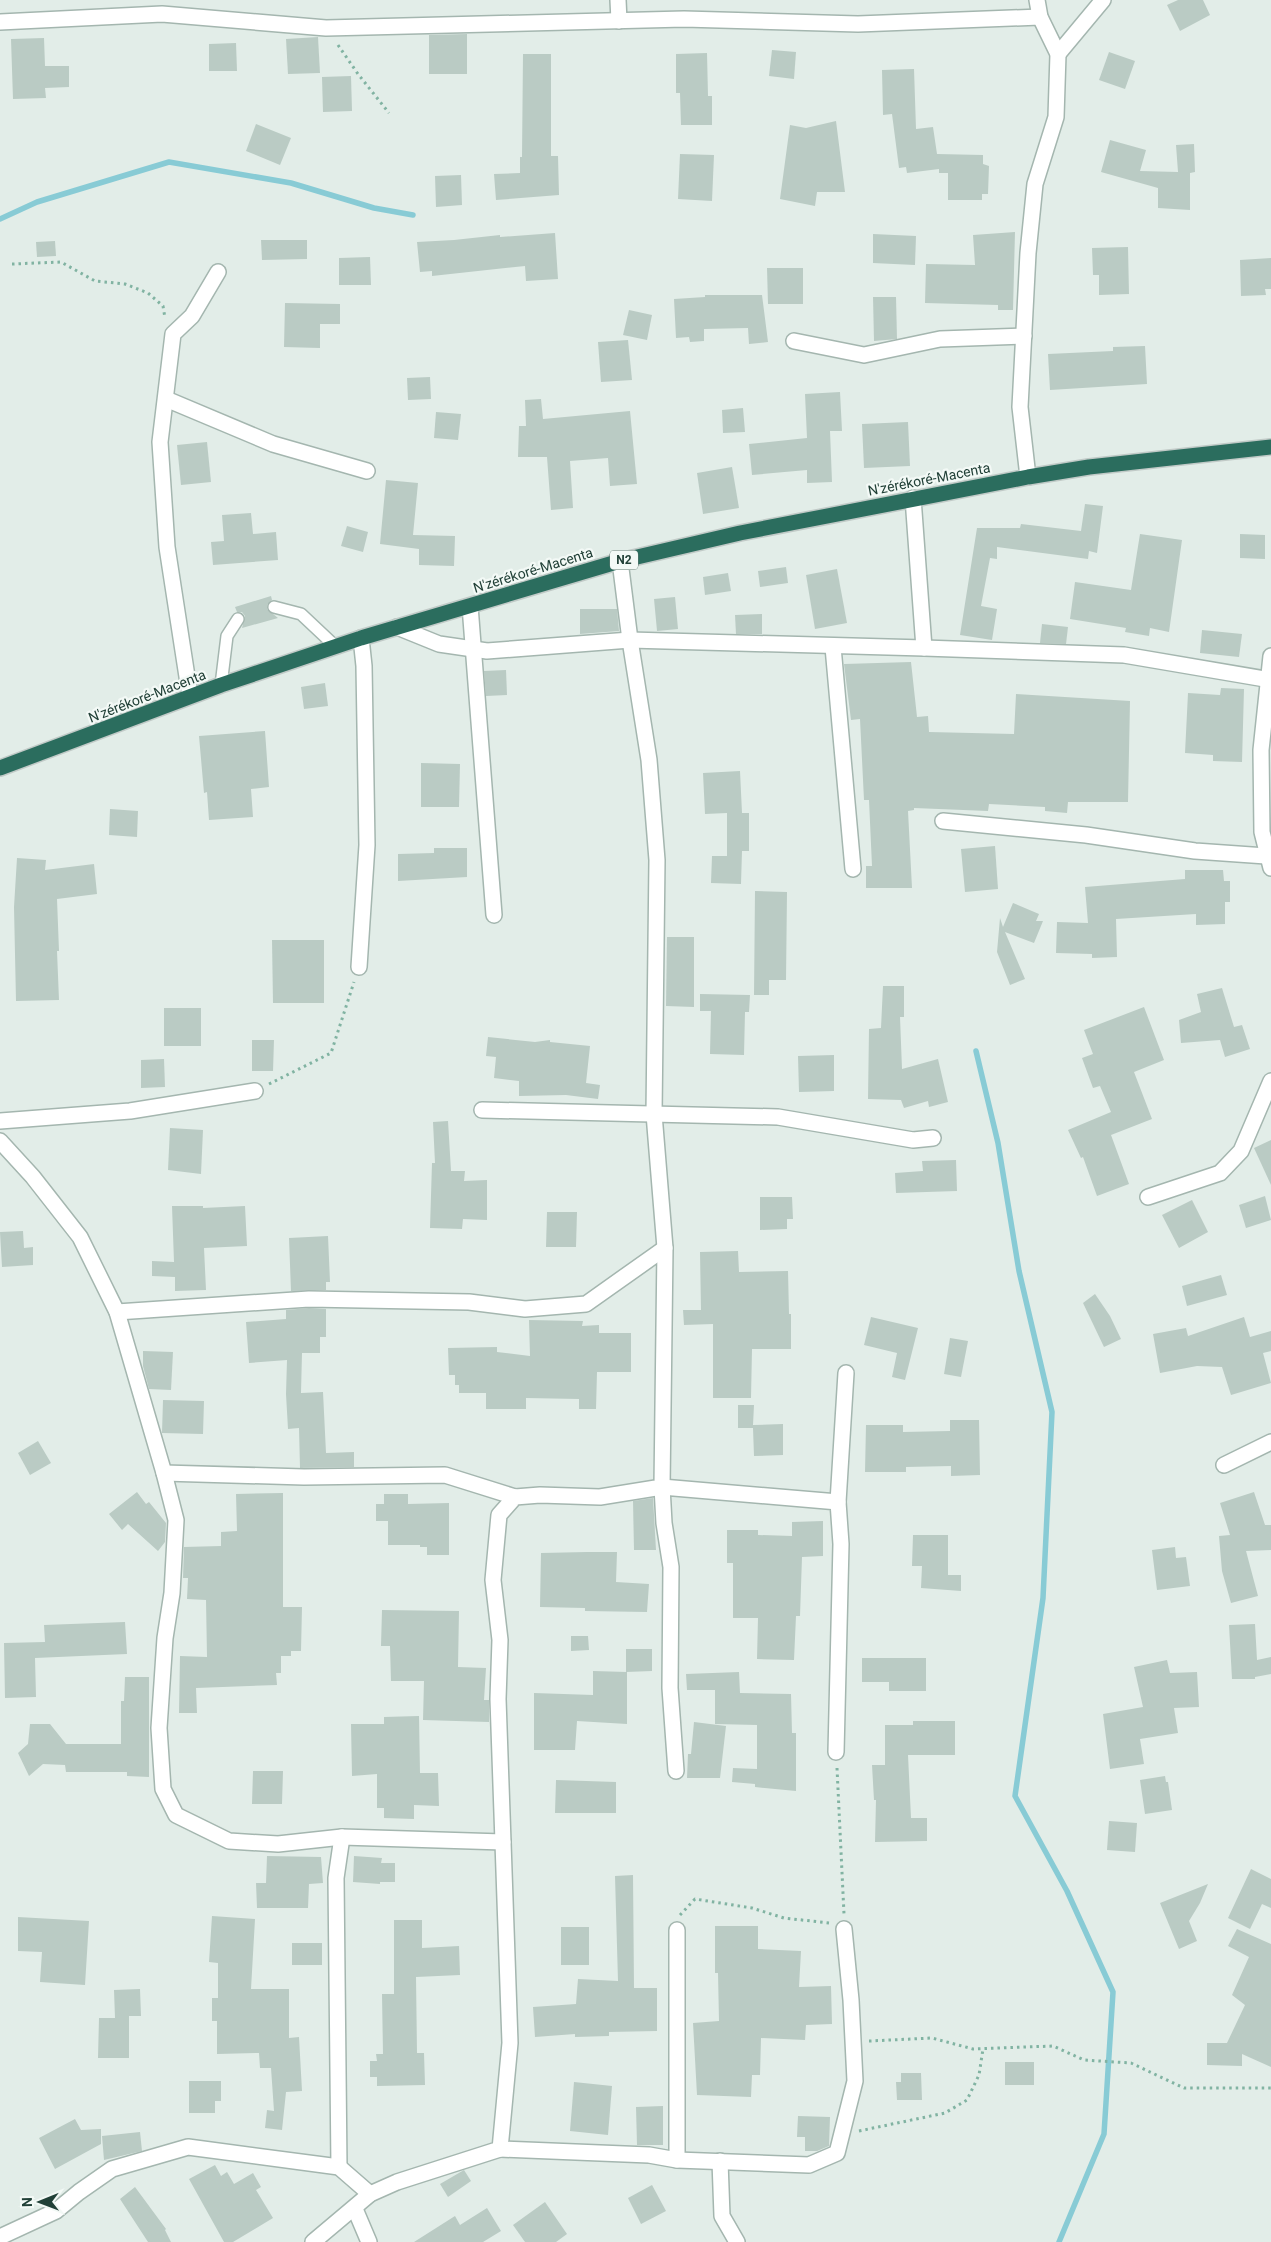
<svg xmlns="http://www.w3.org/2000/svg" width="1271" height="2242" viewBox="0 0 1271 2242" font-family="Roboto,sans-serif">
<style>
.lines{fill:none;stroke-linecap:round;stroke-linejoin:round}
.stream{stroke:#88cbd5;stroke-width:5.5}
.building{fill:#bacbc4}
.lane-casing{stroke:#a4b6af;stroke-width:14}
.street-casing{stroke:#a4b6af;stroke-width:18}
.highway-casing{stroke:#c1cac7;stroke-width:18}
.path{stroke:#81b3a2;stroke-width:3;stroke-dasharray:2.5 4;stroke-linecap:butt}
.lane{stroke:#fff;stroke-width:11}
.street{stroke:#fff;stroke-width:15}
.highway{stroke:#2b6d5e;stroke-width:15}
.labels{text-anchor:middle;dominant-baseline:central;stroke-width:4.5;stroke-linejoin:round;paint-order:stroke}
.shield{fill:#f3f9f6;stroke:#607870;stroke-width:1}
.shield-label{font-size:12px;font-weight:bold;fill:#214037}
.street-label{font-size:14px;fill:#214037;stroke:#f3f9f6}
</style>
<rect width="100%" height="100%" fill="#e2ede8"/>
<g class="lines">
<!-- stream -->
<g class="stream">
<path d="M0,219l37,-17 132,-40 122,21 83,25 39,7"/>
<path d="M976,1051l22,92 21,128 33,141 -9,186 -28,198 52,95 46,101 -9,142 -45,108"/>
</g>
</g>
<!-- building -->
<g class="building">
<path d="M1178,0h25l7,15 -30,16 -13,-26z"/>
<path d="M467,34v40h-38v-39z"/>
<path d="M318,37l2,36 -32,1 -2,-35z"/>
<path d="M44,38l1,28h24v21l-24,1 1,10 -33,1 -2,-60z"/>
<path d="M236,43l1,28h-28v-27z"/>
<path d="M772,50l24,2 -2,27 -25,-3z"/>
<path d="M1109,52l26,9 -10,28 -26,-9z"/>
<path d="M707,53l1,43h4v29h-31l-1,-32h-4v-39z"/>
<path d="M523,54h28v102h7l1,39 -63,5 -2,-26 26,-1v-16h2z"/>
<path d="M914,69l2,60 17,-2 4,27 46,1v9l6,2 -1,28h-6v6h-34v-27h-9v-4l-32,4 -1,-6 -7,1 -7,-54 -9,1 -1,-45z"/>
<path d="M351,76l1,35 -29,1 -1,-35z"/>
<path d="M836,121l9,71h-28l-2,14 -35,-7 10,-74 16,3z"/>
<path d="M256,124l35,14 -11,27 -34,-14z"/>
<path d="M1110,140l36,10 -6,21 38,1 -2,-27 18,-1 1,28 -5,1v37l-32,-2v-20l-57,-16z"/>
<path d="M680,154l34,1 -2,46 -34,-2z"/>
<path d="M461,175l1,30 -26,2 -1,-31z"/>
<path d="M1015,232l-2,78h-15v-5l-73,-2 1,-39 49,1 -2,-30z"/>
<path d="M555,233l3,46 -32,2 -1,-15 -93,10v-5l-12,1 -3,-30 37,-2 46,-5v2z"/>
<path d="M873,234l43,2 -1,29 -42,-2z"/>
<path d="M261,240h46v19l-45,1z"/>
<path d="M55,241l1,15 -19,1 -1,-15z"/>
<path d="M1128,247l1,47 -30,1v-20h-6l-1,-27z"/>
<path d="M370,257l1,28h-32v-27z"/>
<path d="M1271,258v31h-6l1,6 -25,1 -1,-36z"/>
<path d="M767,268h36v36h-35z"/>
<path d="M705,295h57l6,47 -19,2 -1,-16 -44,1v12l-14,1 -1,-5 -13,1 -2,-39 31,-2z"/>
<path d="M873,297h23l1,42 -23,2z"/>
<path d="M285,303l55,1v20h-20v24l-36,-1z"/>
<path d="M629,310l23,5 -5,25 -24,-5z"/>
<path d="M628,340l4,40 -31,2 -3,-40z"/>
<path d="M1145,346l2,38 -97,6 -2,-36 65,-3v-4z"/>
<path d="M430,377l1,22 -23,1 -1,-22z"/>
<path d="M840,392l2,39h-12l2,51 -25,1v-13l-55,5 -3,-31 58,-6 -2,-44z"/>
<path d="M541,399l2,20 87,-8 7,73 -27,2 -2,-28 -38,3 3,47 -22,2 -4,-53h-29l1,-31h7l-1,-26z"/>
<path d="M743,408l2,24 -22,1 -1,-23z"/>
<path d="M436,412l25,2 -3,26 -24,-2z"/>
<path d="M908,422l2,44 -46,2 -2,-44z"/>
<path d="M207,442l4,40 -30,3 -4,-40z"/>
<path d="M732,467l7,41 -36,6 -6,-41z"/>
<path d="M386,480l32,3 -5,52 42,1 -1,30 -35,-1v-16l-39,-5z"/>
<path d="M1085,504l18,2 -6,47 -8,-2 -1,8 -91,-12v12l-7,-1 -9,48 16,3 -5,31 -32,-5 17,-107h43l1,-4 60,7z"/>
<path d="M251,513l2,21 23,-2 2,28 -65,5 -2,-23 13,-1 -2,-26z"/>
<path d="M347,526l21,6 -5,20 -22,-6z"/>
<path d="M1140,534l42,6 -13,92 -19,-4 -1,8 -24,-4 1,-4 -56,-9 5,-37 56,8z"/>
<path d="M1240,534l25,1v24l-25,-1z"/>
<path d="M786,567l2,16 -28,4 -2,-16z"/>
<path d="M837,569l10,54 -32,6 -9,-54z"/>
<path d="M728,573l3,18 -26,4 -2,-18z"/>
<path d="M271,596l1,4 -5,5v4l11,9 -36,10 3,-12 -3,-4h-5l-2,-5z"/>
<path d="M675,597l3,32 -21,2 -3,-32z"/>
<path d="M580,609h37l2,22 -39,3z"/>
<path d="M762,614v20h-26l-1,-19z"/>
<path d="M1042,624l26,3 -2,17 -26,-1z"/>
<path d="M1202,630l40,4 -3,23 -39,-4z"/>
<path d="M911,662l6,55 11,-1 1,16 85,2 2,-40 114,7 -2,101h-60l-1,11 -22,-2v-4l-56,-3 -1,7 -74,-3v2l-6,1 4,77h-46v-22h6l-3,-66h-5l-4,-81 -9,1 -7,-56z"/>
<path d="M506,670l1,25 -21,1 -2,-25z"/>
<path d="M325,683l3,23 -24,3 -3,-22z"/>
<path d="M1221,688l23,1 -2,73 -29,-1v-6l-28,-2 3,-60 32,2z"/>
<path d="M265,731l4,56 -18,2 2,28 -44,3 -2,-28 -3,1 -5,-57z"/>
<path d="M421,763l39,1 -1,43h-38z"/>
<path d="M740,771l2,42h7v38h-7l-1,33 -30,-1 1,-27h15v-43l-22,1 -2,-41z"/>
<path d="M110,809l28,2 -1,26 -28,-2z"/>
<path d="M995,846l3,43 -33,3 -4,-43z"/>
<path d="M434,848h33v29l-69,4v-27l36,-1z"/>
<path d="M17,858l29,2 -1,10 49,-6 3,30 -40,5 2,52h-2l2,49 -43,1 -2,-94z"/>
<path d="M1185,870h38l1,11h6v21h-5v22l-29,1v-11l-80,5 1,38 -25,1v-4l-36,-1 1,-31 31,1 -3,-36 100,-8z"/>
<path d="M755,891l32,1 -1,88h-17v15h-15z"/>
<path d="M1013,903l26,11 -3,7h7l-9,22 -29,-11 20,47 -15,6 -13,-33 3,-34 3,9z"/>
<path d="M667,937h27v70l-28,-1z"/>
<path d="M272,940h52v63h-51z"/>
<path d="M883,986h21v31h-4l2,52 36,-10 10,43 -19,5 -1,-6 -24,7 -3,-8 -33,-1 1,-70 12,-1z"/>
<path d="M1222,988l12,39 8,-2 8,24 -25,8 -5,-17 -39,3 -2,-23 22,-8 -4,-18z"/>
<path d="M700,994l50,1 -1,17h-4l-1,43 -34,-1 1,-43h-11z"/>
<path d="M1144,1007l20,53 -30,12 18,47 -41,16 18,49 -32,12 -14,-39 -2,1 -13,-28 43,-18 -11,-26 -7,2 -11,-30 11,-4 -9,-24z"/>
<rect x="164" y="1008" width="37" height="38"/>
<path d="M488,1037l47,5 15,-2v2l40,4 -4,37 14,2 -2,14 -32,-4 -47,1v-15l-25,-3 2,-21 -10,-1z"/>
<path d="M252,1040h22l-1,31h-21z"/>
<path d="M834,1055v36l-35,1 -1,-36z"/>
<path d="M164,1059l1,28 -24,1v-28z"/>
<path d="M448,1121l3,50h14l-1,10 23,-1v40l-24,-1 -1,10 -32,-1 2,-65h3l-2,-41z"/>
<path d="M170,1128l33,2 -2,44 -33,-4z"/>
<path d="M1271,1140v45l-17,-37z"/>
<path d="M956,1160l1,31 -61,2 -1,-20 28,-2 -1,-10z"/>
<path d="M1265,1196l6,24 -25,8 -7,-23z"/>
<path d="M760,1197h32l1,22h-6v10l-27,1z"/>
<path d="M1192,1200l16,32 -29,16 -17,-33z"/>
<path d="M172,1206h31v2l42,-2 2,40 -43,2 2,42 -31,1v-14l-23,-1v-15l22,1z"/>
<path d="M547,1212h30l-1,35h-30z"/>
<path d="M23,1231l1,17 9,-1v18l-31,2 -2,-35z"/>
<path d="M328,1236l2,46h-4v8l-35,1 -2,-53z"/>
<path d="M738,1251l1,21 49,-1 1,43h2v35h-39l-1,49h-38v-74l-29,1 -1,-15h18l-1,-58z"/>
<path d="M1221,1275l6,20 -40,11 -5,-20z"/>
<path d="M1095,1294l15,22 11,23 -17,8 -21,-44z"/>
<path d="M309,1308l17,1v28h-6v16h-18l-1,40 22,-1 3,61 28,-1v15l-54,1 -1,-40 -11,1 -2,-35 1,-34 -38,3 -3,-41 40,-3v-9z"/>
<path d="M871,1317l47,11 -13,52 -13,-3 5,-24 -33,-8z"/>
<path d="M1244,1317l6,20 21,-6v20l-8,2 8,30 -40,12 -9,-28 -25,-1 -37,7 -7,-39 33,-6 2,8z"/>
<path d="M529,1320l54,1 -1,5 17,-1v8h32v39h-34l-1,37h-17v-10l-53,-1v11h-40v-16h-27v-8h-4v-10h-6l-1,-27 49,-1v5l33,4z"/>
<path d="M950,1338l18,3 -7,36 -17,-3z"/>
<path d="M143,1351l30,1 -2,38 -22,-1 -6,-23z"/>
<path d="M163,1400l41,1 -1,33 -41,-1z"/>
<path d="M738,1405h16l-1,20 30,-1v31l-29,1 -1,-28h-15z"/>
<path d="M950,1420h29l1,55 -29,1v-10l-45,1v5h-41l1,-47h37v7l47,-1z"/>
<path d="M38,1441l13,22 -21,12 -12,-22z"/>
<path d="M137,1492l9,12 3,-2 17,21 -1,19 -7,9 -30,-27 -6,6 -13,-16z"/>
<path d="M1254,1492l11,33h6v25l-25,1 12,45 -27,7 -9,-32 -3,-35 11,-1 -10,-32z"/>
<path d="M283,1493v114h19l-1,44h-10v5h-10v17h-5l1,12 -81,3 1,25h-18l1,-57 27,1 -1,-57 -19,-1 1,-21h-5l1,-31 37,-1v-14l16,-1 -1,-37z"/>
<path d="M384,1494h24v10l41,-1v52h-22v-8h-7v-2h-32v-24h-12v-17h8z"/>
<path d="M653,1498l3,52h-22l-1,-49z"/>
<path d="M823,1521v35l-21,1 -2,59h-4l-2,44 -37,-1 1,-41h-25v-55h-6v-33h31v5l34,1v-14z"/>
<path d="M913,1535h35v40h13v16l-40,-3 1,-22h-10z"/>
<path d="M1175,1547l1,11 10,-1 4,29 -33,4 -5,-40z"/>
<path d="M587,1552h30l-1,30 33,2 -2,28 -62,-1v-3l-45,-1 1,-54z"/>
<path d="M382,1610l77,1 -1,56 28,1 -2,32h5v22l-66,-2 1,-39h-33l-1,-35h-9z"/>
<path d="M125,1622l2,32 -92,4 1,39 -31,1 -1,-55 41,-1 -1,-17z"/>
<path d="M1255,1624l2,36 14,-3v17l-16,3v2h-23l-3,-54z"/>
<path d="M571,1636h17l1,14 -18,1z"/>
<path d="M626,1649h26v22l-26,1z"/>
<path d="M862,1658h64v33h-37v-9h-27z"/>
<path d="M1167,1660l3,13 27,-1 2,35 -25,1 4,25 -38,6 4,25 -34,5 -7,-55 40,-7 -9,-40z"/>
<path d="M593,1671l34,1v52l-50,-3 -2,29h-41v-57l59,2z"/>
<path d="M739,1672l1,21 51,1 1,39h4v58l-41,-4v-3l-23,-2 1,-14 24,1v-44l-42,-1v-34h-28l-1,-16z"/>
<path d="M125,1677h24v100l-22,-1v-4h-61l-1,-7 -22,-1 -14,12 -11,-23 10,-9 2,-20h20l16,20h55v-43h3z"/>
<path d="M419,1716l1,57h18l1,33 -25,-1v14l-30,-1v-10h-7v-34l-25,2 -1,-52h33v-7z"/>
<path d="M913,1721h42v34h-47l3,63h16v23l-52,1 1,-42h-2l-2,-35h13v-40h28z"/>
<path d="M694,1722l32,4 -6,52h-33l1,-24h3z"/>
<path d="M253,1771h30l-1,33h-30z"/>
<path d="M1165,1776l1,6h2l4,28 -27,4 -5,-34z"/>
<path d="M556,1780l60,2v31h-61z"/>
<path d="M1109,1821l28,2 -2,29 -28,-2z"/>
<path d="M267,1856l54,1 2,26 -14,1 -1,24h-51l-1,-25h10z"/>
<path d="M354,1856l28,2 -1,5h14v19h-15v2l-27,-2z"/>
<path d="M1251,1869l20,10v29l-9,-4 -12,25 -22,-11z"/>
<path d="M633,1875l1,113h23v43l-48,1v4l-34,1v-3l-40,3 -2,-30 43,-3 2,-25 40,2 -3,-105z"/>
<path d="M1208,1884l-8,19 -11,18 8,20 -18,8 -19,-46z"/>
<path d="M212,1916l43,3 -4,70h38v49l10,-1 3,54 -16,1 -4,38 -17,-2 2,-18 7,1 -3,-43h-11l-1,-15 -42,1v-33h-5v-23h6v-35l-9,-1z"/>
<path d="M18,1917l71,4 -4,64 -45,-3 2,-30 -24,-1z"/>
<path d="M394,1920h28v28l37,-2 1,29 -44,2 1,76h7l1,32 -48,1v-9h-7v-16h7l-1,-7h7l-1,-60h12z"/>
<path d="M715,1926h43v23l43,2 -2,36 32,-1 1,38 -26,1 -1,15 -44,-2 -1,37h-8l-1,22 -54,-2 -4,-72 26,-2 -1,-48h-3z"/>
<rect x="561" y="1927" width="28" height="38"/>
<path d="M1237,1929l34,15v123l-29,-13v12l-35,-1v-22h20l18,-38 -13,-10 17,-38 -21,-11z"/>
<rect x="292" y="1943" width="30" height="22"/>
<path d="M140,1989l1,27h-12v42h-31l1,-40h16l-1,-28z"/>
<rect x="1005" y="2062" width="29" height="23"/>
<path d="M901,2073h20l1,27h-25l-1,-18h5z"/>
<path d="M189,2081h32v20h-6v12h-26z"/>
<path d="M574,2082l38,4 -4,49 -38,-4z"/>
<path d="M663,2106v39h-26l-1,-38z"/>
<path d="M798,2116l32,1 -1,29 -12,5h-12v-14h-8z"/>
<path d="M75,2119l6,11 20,-1v15l-46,25 -16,-31z"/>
<path d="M140,2132l2,19 -38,9 -2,-24z"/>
<path d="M215,2165l6,11 6,-4 7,12 19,-11 8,14 -5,3 17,28 -40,24h-9l-35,-63z"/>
<path d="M464,2170l7,11 -23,16 -8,-13z"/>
<path d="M652,2185l14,26 -25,13 -13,-26z"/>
<path d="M135,2187l31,42 -1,1 6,12h-23l-28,-43z"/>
<path d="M545,2202l22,32 -11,8h-31l-12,-17z"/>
<path d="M487,2208l14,23 -18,11h-69l41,-26 5,9z"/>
</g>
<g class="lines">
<defs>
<g id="lane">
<path d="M274,607l27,7 34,32"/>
<path d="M221,685l6,-49 11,-17"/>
</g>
<g id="street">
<path d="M618,0l1,21"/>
<path d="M0,22l162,-8 164,14 358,-9 174,5 182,-7"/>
<path d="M1058,54l45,-54"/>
<path d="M794,341l70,14 76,-16 84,-3"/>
<path d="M166,399l107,45 94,27"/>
<path d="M1028,477l-8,-70 8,-154 7,-69 21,-67 2,-63 -18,-37 -3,-17"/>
<path d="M913,498l11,150"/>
<path d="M470,606l24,309"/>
<path d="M397,627l42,17 48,7 143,-11 294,8 200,7 147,25"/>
<path d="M833,647l20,222"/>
<path d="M1271,656l-10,94 1,82 9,36"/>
<path d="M190,696l-23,-149 -7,-105 13,-108 19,-18 26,-44"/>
<path d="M943,821l143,14 109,16 71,5"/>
<path d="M359,967l8,-122 -3,-179 -3,-28"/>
<path d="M482,1110l296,7 135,23 20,-2"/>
<path d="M0,1121l130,-10 125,-20"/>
<path d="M0,1141l33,36 47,60 37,75 47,161 12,47 -4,73 -7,45 -6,90 4,61 13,26 53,26 49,3 64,-7 161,5"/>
<path d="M1148,1197l72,-24 21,-22 30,-70"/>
<path d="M117,1312l192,-13 160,3 56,7 61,-5 79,-56"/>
<path d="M1224,1465l47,-23"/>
<path d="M164,1473l140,4 141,-2 70,22"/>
<path d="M838,1502l8,-129"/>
<path d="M676,1771l-6,-83 1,-121 -7,-44 -2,-36 176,15 3,42 -5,208"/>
<path d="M500,2149l149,6 28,5 132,5 28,-12 18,-72 -4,-81 -7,-71"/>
<path d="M677,2160v-230"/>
<path d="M720,2161l2,55 15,26"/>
<path d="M339,2167l-3,-289 6,-41"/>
<path d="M355,2209l14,33"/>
<path d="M0,2237l56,-26 23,-19 33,-23 76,-22 151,20 31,27"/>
<path d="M313,2242l57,-48 27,-12 103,-33 10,-106 -12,-344 2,-59 -7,-60 6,-65 16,-18 25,-2 60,2 62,-10 3,-239 -11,-134 3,-254 -8,-100 -19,-120 -10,-79"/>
</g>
<path id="highway" d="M0,768l221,-83 140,-47 259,-77 120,-28 288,-56 61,-10 182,-20"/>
</defs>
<!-- lane casing -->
<use href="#lane" class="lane-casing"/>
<!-- street casing -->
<use href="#street" class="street-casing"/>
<!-- highway casing -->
<use href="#highway" class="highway-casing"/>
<!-- path -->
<g class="path">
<path d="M338,45l20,29 31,39"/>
<path d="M12,264l49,-2 34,19 30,3 23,9 15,13 2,12"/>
<path d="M269,1084l62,-31 23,-71"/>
<path d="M837,1768l7,146"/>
<path d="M680,1915l15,-16 57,9 32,10 45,5"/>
<path d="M869,2041l63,-3 41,11 80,-3 31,14 47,3 53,25h87"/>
<path d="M859,2131l86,-18 22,-13 12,-25 4,-26"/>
</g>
<!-- lane -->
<use href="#lane" class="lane"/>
<!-- street -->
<use href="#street" class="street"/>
<!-- highway -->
<use href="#highway" class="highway"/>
</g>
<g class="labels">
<!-- shield labels -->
<rect class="shield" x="610" y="550.5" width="28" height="19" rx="4"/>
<g class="shield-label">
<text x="624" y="560">N2</text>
</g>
<!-- street labels -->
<g class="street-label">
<text transform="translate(929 479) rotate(-11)">N'zérékoré-Macenta</text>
<text transform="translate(533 570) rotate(-17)">N'zérékoré-Macenta</text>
<text transform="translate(147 696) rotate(-21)">N'zérékoré-Macenta</text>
</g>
</g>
<!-- north arrow -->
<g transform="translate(40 2202) rotate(269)" stroke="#f3f9f6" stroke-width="4" paint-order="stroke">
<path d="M0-4L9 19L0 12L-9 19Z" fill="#214037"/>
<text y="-8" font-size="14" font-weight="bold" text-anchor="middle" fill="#214037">N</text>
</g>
</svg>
